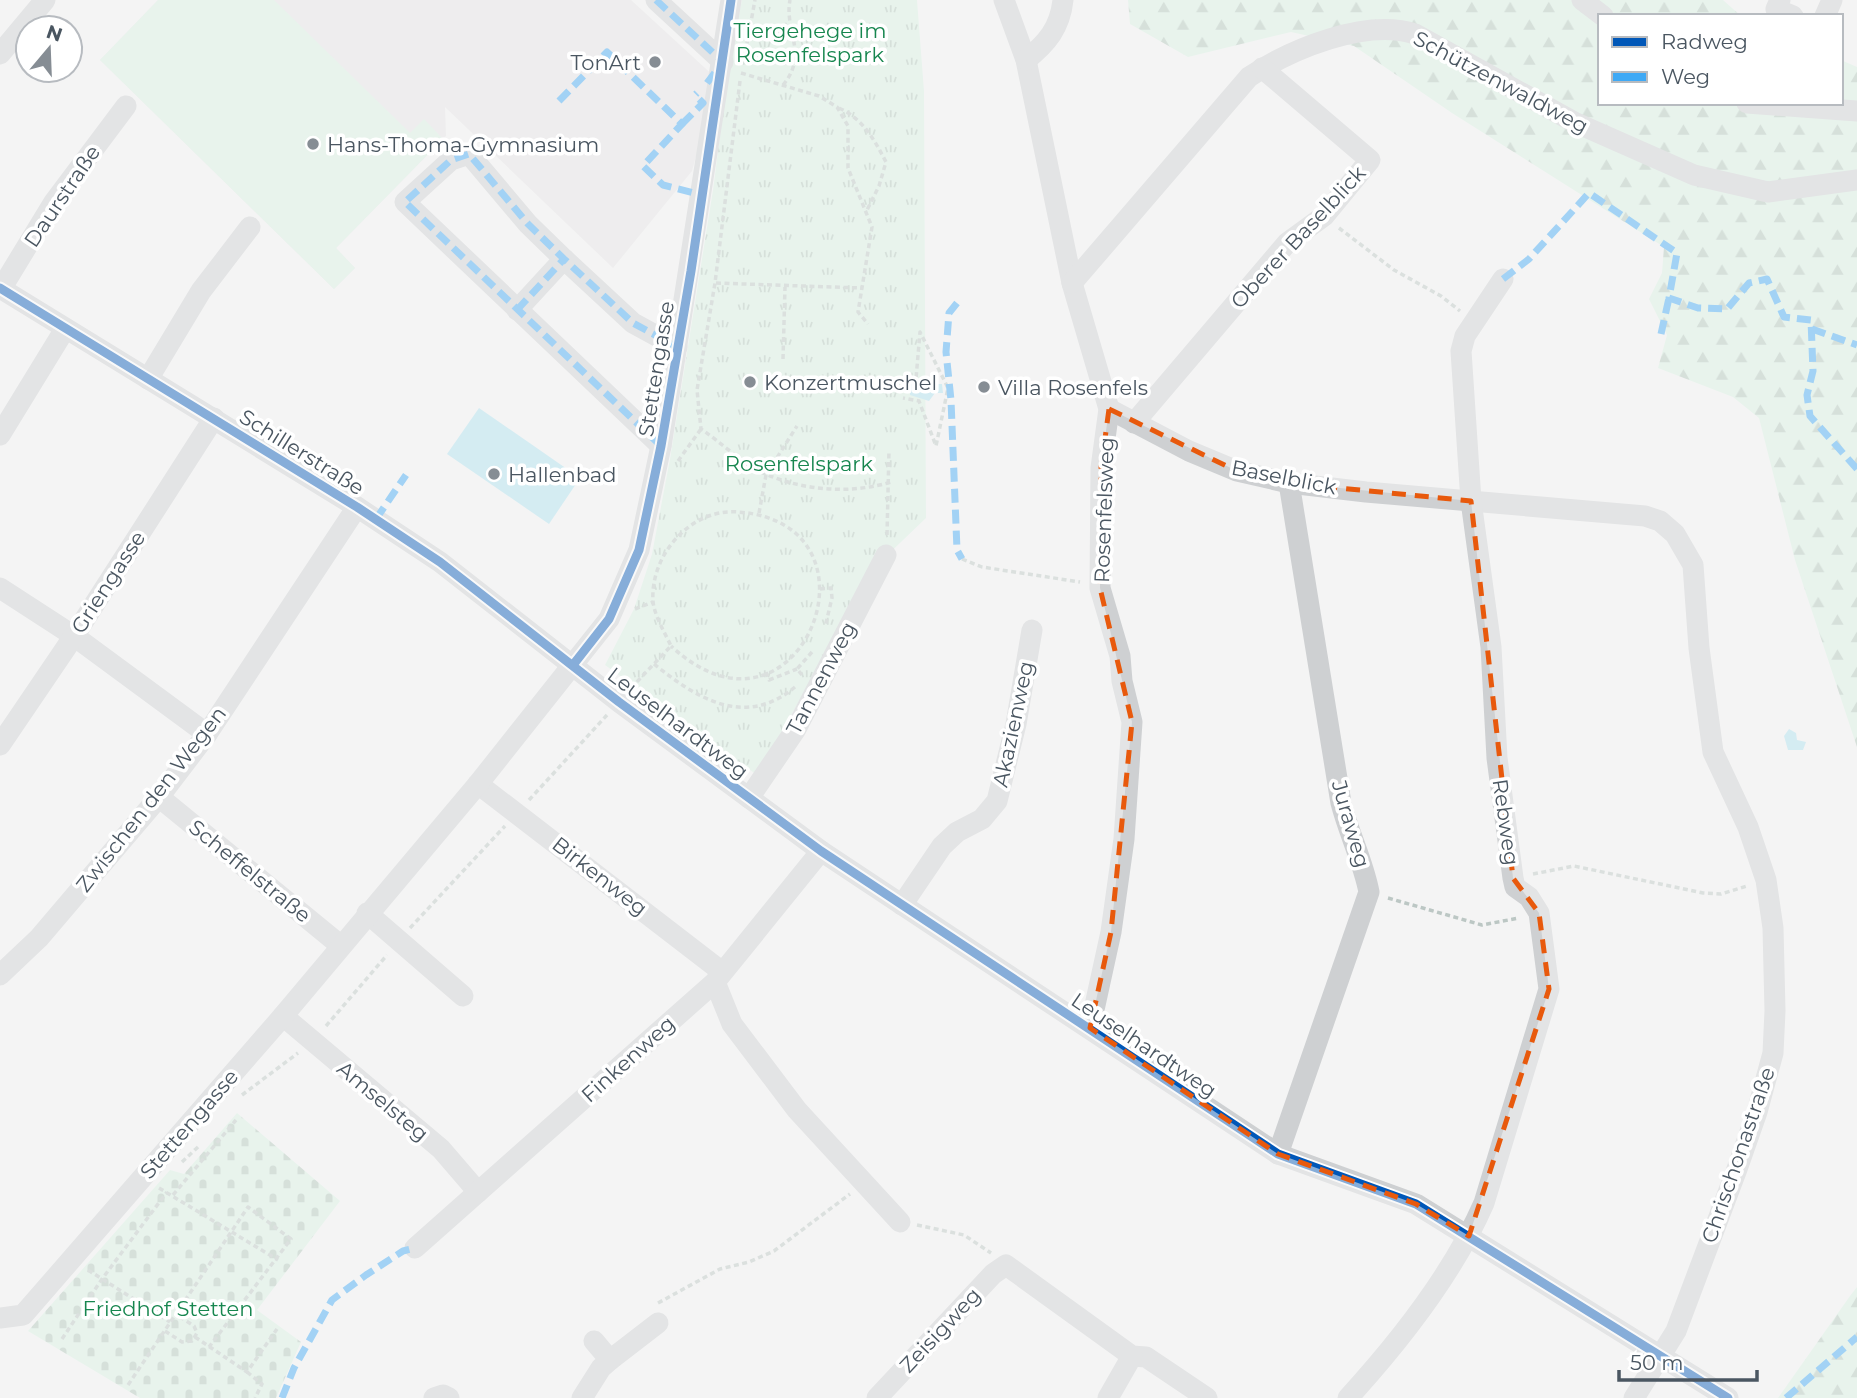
<svg xmlns="http://www.w3.org/2000/svg" width="1857" height="1398" viewBox="0 0 1857 1398" font-family="Montserrat,sans-serif">
<style>
.education{fill:#e6e5e6}
.forest{fill:url(#forest-firs)}
.cemetery{fill:url(#cemetery-stones)}
.park{fill:url(#park-tufts)}
.pitch{fill:#d9f2e3}
.water{fill:#aee2f0}
.lines{fill:none;stroke-linecap:round;stroke-linejoin:round}
.path{stroke:#bcc7c4;stroke-width:3.5;stroke-dasharray:5 3.5;stroke-linecap:butt}
.minor{stroke:#ced0d2;stroke-width:21}
.quiet{stroke:#3fa9f5;stroke-width:7;stroke-dasharray:14 7;stroke-linecap:butt}
.cycleway-casing{stroke:#fff;stroke-width:13}
.cycleway{stroke:#0057b8;stroke-width:9}
.marked{fill:none;stroke:#e8590c;stroke-width:5;stroke-dasharray:14 9;stroke-linejoin:round}
.poi-dot{fill:#868d94;stroke:#fff;stroke-width:2.5}
.labels{text-anchor:middle;dominant-baseline:central;stroke-width:7;stroke-linejoin:round;paint-order:stroke}
.park-label{font-size:21px;fill:#17864f;stroke:#fff}
.poi-label{font-size:21px;fill:#4a5661;stroke:#fff;text-anchor:start}
.street-label{font-size:21px;fill:#4a5661;stroke:#fff}
</style>
<defs>
<pattern id="forest-firs" width="22" height="20" patternUnits="userSpaceOnUse" patternTransform="scale(1.75)"><rect width="22" height="20" fill="#d9f2e3"/><path d="M5 1l3.5 6h-7zM16 11l3.5 6h-7z" fill="#b2c7bb"/></pattern>
<pattern id="cemetery-stones" width="16" height="16" patternUnits="userSpaceOnUse" patternTransform="scale(1.75)"><rect width="16" height="16" fill="#d9f2e3"/><path d="M2 7V4a2 2 0 0 1 4 0v3zM10 15v-3a2 2 0 0 1 4 0v3z" fill="#b2c7bb"/></pattern>
<pattern id="park-tufts" width="24" height="20" patternUnits="userSpaceOnUse" patternTransform="scale(1.75)"><rect width="24" height="20" fill="#d9f2e3"/><path d="M3 7l-1-3M5 7V3M7 7l1-3M15 17l-1-3M17 17v-4M19 17l1-3" fill="none" stroke="#b2c7bb"/></pattern>
</defs>
<rect width="100%" height="100%" fill="#f4f4f4"/>
<!-- education -->
<path class="education" d="M158,0h473l86,79 -25,92 -79,97 -168,-161 1,29 -110,112 19,20 -21,21 -234,-229z"/>
<!-- forest -->
<g class="forest">
<path d="M1128,0h595l18,16h-141v87h241v-43l16,7v680l-62,-187 -36,-142 -26,-21 -75,-29 9,-33 -18,-36 13,-26 2,-26 -212,-134 -98,-67 -63,-14 -103,25 -58,-33z"/>
<path d="M1857,1287v111h-79l72,-102z"/>
</g>
<!-- cemetery -->
<path class="cemetery" d="M237,1113l103,88 -83,109 44,32 -25,56h-136l-112,-67 142,-161 14,4z"/>
<!-- park -->
<path class="park" d="M742,0h175l7,91 2,427 -50,48 -119,209 -152,-110 29,-56 18,-55 18,-95 43,-269 18,-139z"/>
<!-- pitch -->
<path class="pitch" d="M158,0h116l136,133 14,-14 19,20 -107,109 19,20 -21,21 -234,-229z"/>
<!-- water -->
<g class="water">
<path d="M927,379l8,5h7l1,9h-8l-6,8 -19,-6v-13z"/>
<path d="M479,408l101,70 -31,46 -102,-70z"/>
<path d="M1789,729l7,4 1,7 9,2 -3,8h-15l-4,-14z"/>
</g>
<g class="lines">
<!-- path -->
<g class="path">
<path d="M744,60l11,-60"/>
<path d="M741,73l78,23 18,11 11,19v42l24,59 -14,85 10,12"/>
<path d="M740,81l-25,202 -18,107 4,39c21,14 44,37 67,46 38,16 84,19 123,7"/>
<path d="M783,85c26,-31 1,-54 7,-85"/>
<path d="M839,108c24,11 35,31 47,54l-7,24 -12,24"/>
<path d="M1339,228l55,42 47,26 19,15"/>
<path d="M716,283l145,5"/>
<path d="M783,359l2,-72"/>
<path d="M901,381l15,-2 4,-47 28,56 -12,58 -17,-45 -16,-3"/>
<path d="M678,461l23,-32"/>
<path d="M759,513l7,-38 31,-49"/>
<path d="M887,535l2,-85"/>
<path d="M962,559l20,8 98,15"/>
<path d="M820,589l11,-1 1,10 -7,29"/>
<path d="M635,609l18,-7"/>
<path d="M654,664c42,34 91,65 141,23"/>
<path d="M766,672l3,8 28,-11"/>
<path d="M802,675l-5,-6 15,-17"/>
<path d="M631,688l40,-42c-6,-13 -17,-31 -18,-45 -3,-46 38,-93 85,-89 157,11 61,253 -67,134"/>
<path d="M529,800l78,-85"/>
<path d="M1533,874l41,-8 129,27 18,1 26,-8"/>
<path d="M1388,898l94,27 37,-7"/>
<path d="M410,928l95,-102"/>
<path d="M326,1026l61,-71"/>
<path d="M242,1095l56,-42"/>
<path d="M182,1162l17,-16"/>
<path d="M159,1188l119,72"/>
<path d="M173,1195l63,-75"/>
<path d="M917,1225l47,10 27,18"/>
<path d="M88,1270l82,52"/>
<path d="M658,1303l62,-34 29,-7 25,-11 76,-57"/>
<path d="M165,1331l17,11 10,-1 5,-8 -3,-7 -17,-11"/>
<path d="M195,1337l52,35 30,-43"/>
<path d="M62,1339l40,-60 65,-87"/>
<path d="M247,1372l15,12 -7,14"/>
<path d="M128,1385l120,-178 43,32 -82,108"/>
</g>
<!-- minor -->
<g class="minor">
<path d="M656,0l67,62"/>
<path d="M1004,0l22,60 46,223 37,126 -8,59 -1,120 20,68 2,25 10,41 -8,117 -13,93 -21,96"/>
<path d="M1582,0l21,16"/>
<path d="M1780,0l-4,9 17,7"/>
<path d="M1825,16l7,-16"/>
<path d="M0,54l45,-54"/>
<path d="M1026,60c21,-17 34,-32 37,-60"/>
<path d="M1747,103l110,8"/>
<path d="M1072,283l177,-206c42,-28 117,-59 166,-43l159,88 120,53 74,17 89,-12"/>
<path d="M0,288l357,219 83,55 179,140 202,149 457,303 138,50 312,194"/>
<path d="M1,289l53,-87 72,-96"/>
<path d="M517,310l47,-51"/>
<path d="M148,379l53,-88 49,-64"/>
<path d="M1109,409l80,42 48,20 52,12 77,9 279,24 15,5 15,13 18,31 6,83 14,104 35,75 18,53 7,48 2,83 -2,42 -16,59 -20,57 -61,162 -42,67"/>
<path d="M1134,423l153,-180 37,-27 46,-56 -108,-92"/>
<path d="M0,435l65,-106"/>
<path d="M661,446l-256,-244 46,-42 18,-6 59,70 36,35 69,64 44,24"/>
<path d="M0,588l74,48 133,98"/>
<path d="M0,745l74,-109 140,-218"/>
<path d="M478,784l243,187"/>
<path d="M159,797l181,148"/>
<path d="M749,798l47,-69 90,-174"/>
<path d="M902,905l40,-59 15,-14 25,-13 15,-18 19,-77 16,-94"/>
<path d="M367,913l96,83"/>
<path d="M0,975l39,-37 120,-141 48,-63 150,-227"/>
<path d="M715,982l17,42 65,86 103,112"/>
<path d="M283,1016l158,133 37,43"/>
<path d="M1278,1154l91,-262c-6,-31 -20,-58 -28,-89l-52,-320"/>
<path d="M415,1248l300,-266 106,-131"/>
<path d="M0,1318l23,-3 260,-299 195,-232 131,-165 30,-69 22,-104 70,-446"/>
<path d="M610,1360l48,-37"/>
<path d="M434,1398l9,-3 6,3"/>
<path d="M582,1398l19,-30 9,-8 -16,-19"/>
<path d="M877,1398l116,-124 13,-9 126,91 14,1 61,41"/>
<path d="M1108,1398l24,-42"/>
<path d="M1348,1398c52,-57 105,-124 136,-195l65,-214 -10,-76 -10,-16 -14,-10 -2,-9 -16,-120 -6,-111 -20,-146 -10,-150 4,-15 38,-57"/>
</g>
<!-- quiet -->
<g class="quiet">
<path d="M656,0l67,62 -16,21"/>
<path d="M559,101l48,-49 75,72 -39,42 20,19 39,10"/>
<path d="M682,124l21,-21 -8,-8 2,-2"/>
<path d="M1503,279l26,-20 60,-66 88,60 -8,45 29,10 29,1 22,-26 18,-4 17,38 27,3 2,51 -6,24 3,21 47,53"/>
<path d="M957,303l-8,10 -3,39 5,48 6,150 5,9"/>
<path d="M517,310l47,-51"/>
<path d="M1812,329l45,16"/>
<path d="M1661,334l8,-36"/>
<path d="M661,446l-256,-244 46,-42 18,-6 59,70 36,35 69,64 44,24"/>
<path d="M376,519l30,-44"/>
<path d="M282,1398l12,-30 38,-68 34,-25 37,-24 12,-3"/>
<path d="M1786,1398l71,-61"/>
</g>
<defs>
<g id="cycleway">
<path d="M0,288l357,219 83,55 179,140 202,149 457,303 138,50 312,194"/>
<path d="M573,665l36,-46 30,-69 22,-104 30,-175 40,-271"/>
</g>
</defs>
<!-- cycleway casing -->
<use href="#cycleway" class="cycleway-casing"/>
<!-- cycleway -->
<use href="#cycleway" class="cycleway"/>
</g>
<!-- marked area -->
<path d="M0 0H1857V1398H0ZM1109,409l128,62 52,12 182,18 42,377 26,35 10,76 -80,247 -53,-32 -138,-50 -188,-126 21,-96 21,-210 -32,-134 1,-120z" fill="#f4f4f4" fill-opacity=".55" fill-rule="evenodd"/>
<path class="marked" d="M1109,409l128,62 52,12 182,18 42,377 26,35 10,76 -80,247 -53,-32 -138,-50 -188,-126 21,-96 21,-210 -32,-134 1,-120z"/>
<!-- markers -->
<g class="poi-dot">
<circle cx="655" cy="62" r="7"/>
<circle cx="313" cy="144" r="7"/>
<circle cx="750" cy="382" r="7"/>
<circle cx="984" cy="387" r="7"/>
<circle cx="494" cy="474" r="7"/>
</g>
<g class="labels">
<!-- park labels -->
<g class="park-label">
<text x="810" y="30">Tiergehege im<tspan x="810" dy="24">Rosenfelspark</tspan></text>
<text x="799" y="463">Rosenfelspark</text>
<text x="168" y="1308">Friedhof Stetten</text>
</g>
<!-- poi labels -->
<g class="poi-label">
<text x="641" y="62" text-anchor="end">TonArt</text>
<text x="327" y="144">Hans-Thoma-Gymnasium</text>
<text x="764" y="382">Konzertmuschel</text>
<text x="998" y="387">Villa Rosenfels</text>
<text x="508" y="474">Hallenbad</text>
</g>
<!-- street labels -->
<g class="street-label">
<text transform="translate(1501 82) rotate(28)">Schützenwaldweg</text>
<text transform="translate(62 196) rotate(-56)">Daurstraße</text>
<text transform="translate(1298 237) rotate(-47)">Oberer Baselblick</text>
<text transform="translate(656 369) rotate(-81)">Stettengasse</text>
<text transform="translate(302 452) rotate(32)">Schillerstraße</text>
<text transform="translate(1284 477) rotate(11)">Baselblick</text>
<text transform="translate(1104 510) rotate(-88)">Rosenfelsweg</text>
<text transform="translate(108 582) rotate(-57)">Griengasse</text>
<text transform="translate(821 678) rotate(-62)">Tannenweg</text>
<text transform="translate(678 723) rotate(37)">Leuselhardtweg</text>
<text transform="translate(1013 724) rotate(-78)">Akazienweg</text>
<text transform="translate(151 799) rotate(-52)">Zwischen den Wegen</text>
<text transform="translate(1506 822) rotate(82)">Rebweg</text>
<text transform="translate(1351 824) rotate(74)">Juraweg</text>
<text transform="translate(250 871) rotate(39)">Scheffelstraße</text>
<text transform="translate(600 876) rotate(38)">Birkenweg</text>
<text transform="translate(1144 1045) rotate(34)">Leuselhardtweg</text>
<text transform="translate(628 1059) rotate(-42)">Finkenweg</text>
<text transform="translate(383 1101) rotate(40)">Amselsteg</text>
<text transform="translate(189 1124) rotate(-49)">Stettengasse</text>
<text transform="translate(1738 1155) rotate(-71)">Chrischonastraße</text>
<text transform="translate(940 1330) rotate(-47)">Zeisigweg</text>
</g>
</g>
<!-- legend -->
<rect x="1598" y="14" width="245" height="91" fill="#ffffff" stroke="#b7bbc0" stroke-width="2"/>
<rect x="1612" y="37" width="35" height="10" fill="#0057b8" stroke="#b7bbc0" stroke-width="2"/>
<text x="1661" y="49" font-size="21" fill="#4a5661">Radweg</text>
<rect x="1612" y="72" width="35" height="10" fill="#3fa9f5" stroke="#b7bbc0" stroke-width="2"/>
<text x="1661" y="84" font-size="21" fill="#4a5661">Weg</text>
<!-- north arrow -->
<g transform="translate(49 49) rotate(19)"><circle r="33" fill="#ffffff" stroke="#b7bbc0" stroke-width="2"/>
<path d="M0-5L12 26L0 18L-12 26Z" fill="#868d94"/>
<text y="-10" font-size="19" font-weight="bold" text-anchor="middle" fill="#4a5661">N</text>
</g>
<!-- scale -->
<path d="M1619 1370v10h138v-10" fill="none" stroke="#4a5661" stroke-width="3.5"/>
<text x="1630" y="1370" font-size="21" fill="#4a5661" stroke="#ffffff" stroke-width="5" paint-order="stroke">50 m</text>
</svg>
